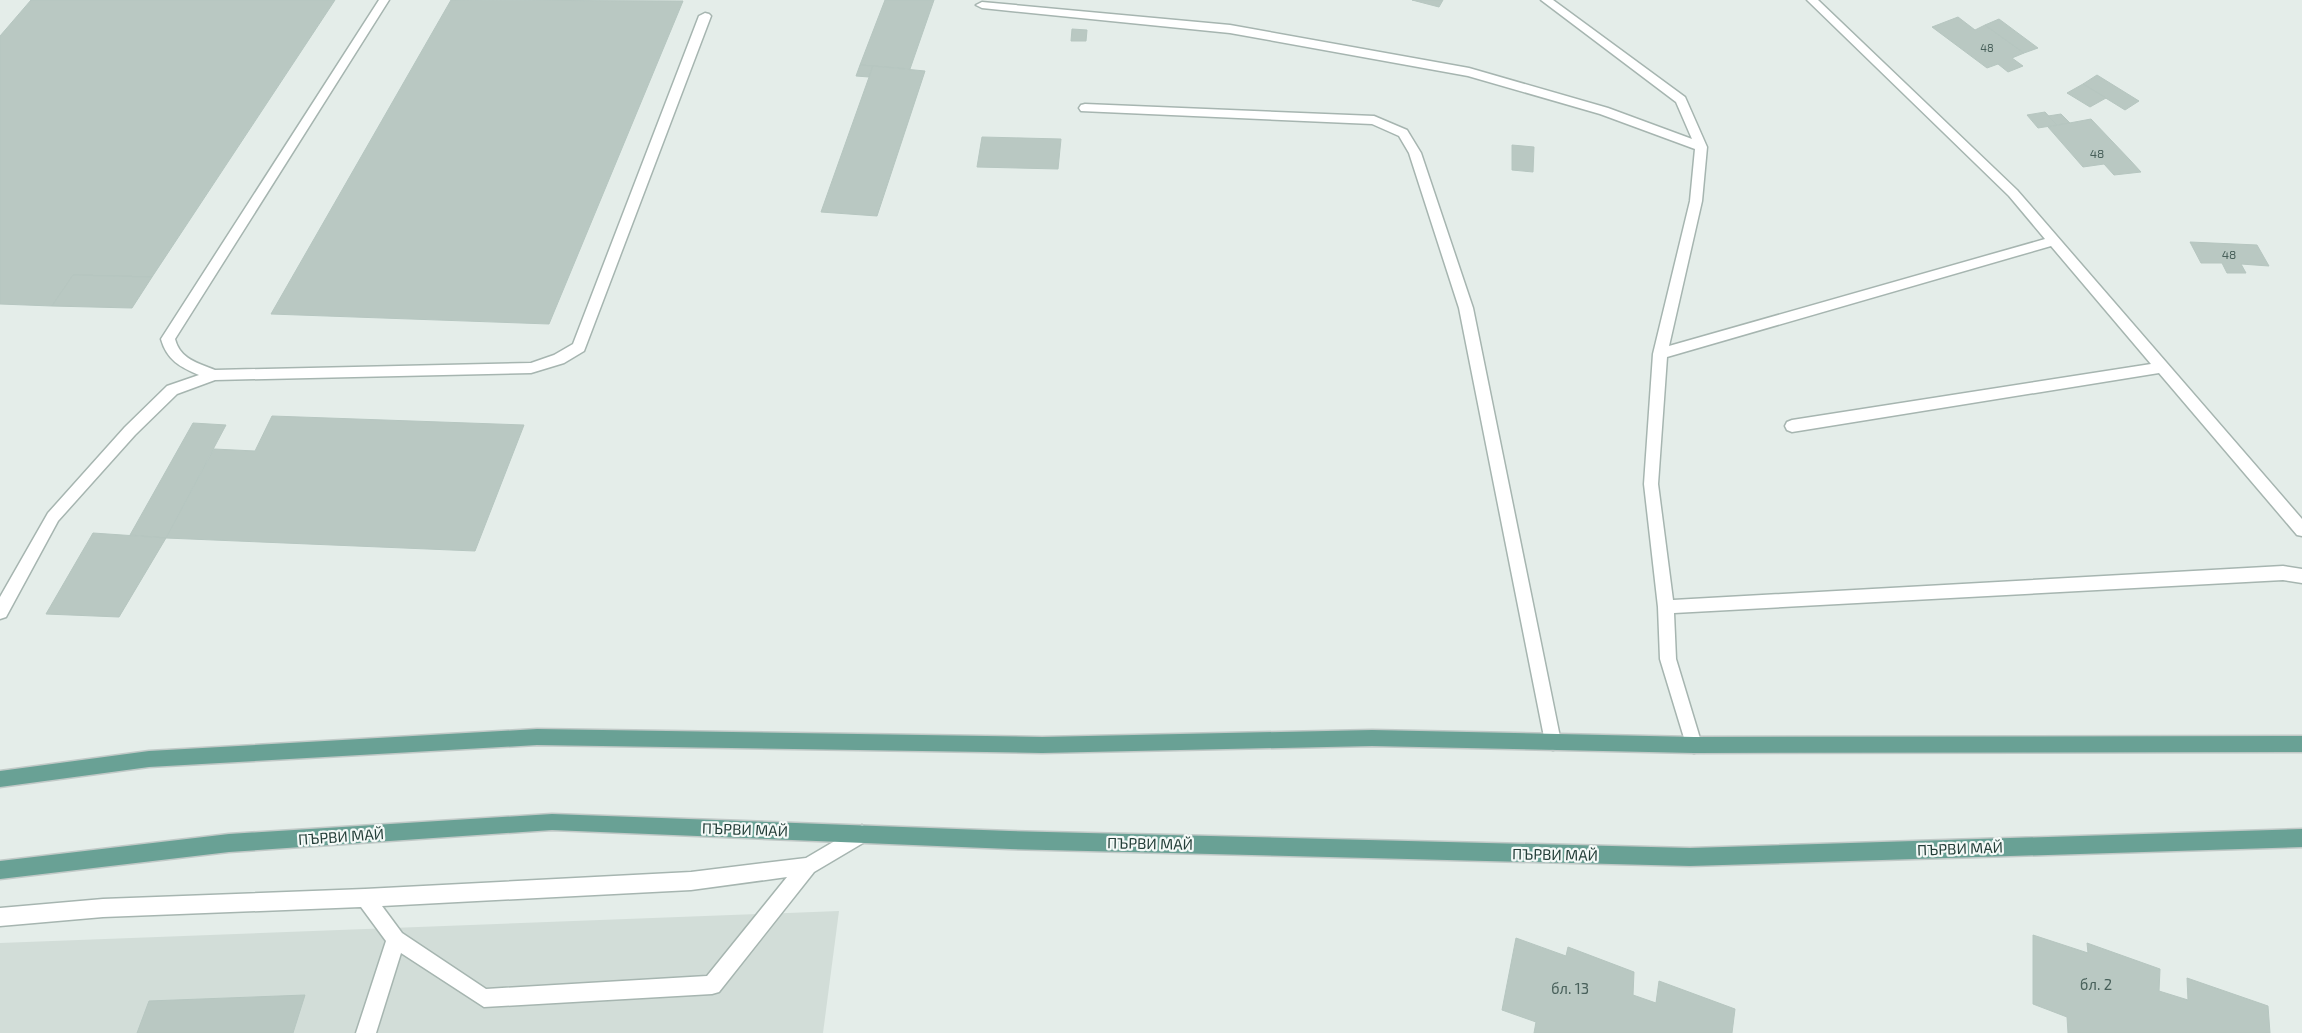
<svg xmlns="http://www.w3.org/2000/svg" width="2302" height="1033" viewBox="0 0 2302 1033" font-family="'Exo 2',sans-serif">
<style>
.built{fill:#d2ddd8}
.building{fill:#b9c8c2;stroke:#b6c6c0}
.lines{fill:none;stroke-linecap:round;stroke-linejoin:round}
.minor-casing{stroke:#a6b5b0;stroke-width:3}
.major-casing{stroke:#c1c9c7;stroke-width:3}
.minor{fill:#fff;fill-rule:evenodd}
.major{fill:#69a195;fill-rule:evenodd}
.labels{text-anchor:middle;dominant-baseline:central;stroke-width:4.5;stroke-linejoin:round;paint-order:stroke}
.far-number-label{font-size:11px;fill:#48605a}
.number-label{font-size:12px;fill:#48605a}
.street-label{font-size:15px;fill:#233e38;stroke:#f4f9f7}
.near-number-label{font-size:15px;fill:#48605a}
</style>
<rect width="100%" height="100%" fill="#e4ede9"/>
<!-- built -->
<path class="built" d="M839,911l-16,122h-823v-90z"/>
<!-- building -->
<g class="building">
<path d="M31,0h304l-183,277 -79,-2 -21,31 -52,-2v-268z"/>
<path d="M451,0l232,1 -134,323 -278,-10z"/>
<path d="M885,0h49l-24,69 -50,-4z"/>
<path d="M1412,0h31l-4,7z"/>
<path d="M1958,17l17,13 10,-5 39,28 -12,5 11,8 -15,6 -10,-8 -11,4 -55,-41z"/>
<path d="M1999,19l39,29 -14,5 -39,-28z"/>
<path d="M1072,29l15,1 -1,11h-15z"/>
<path d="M860,65l13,1 -4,11 -13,-1z"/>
<path d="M873,66l52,5 -48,145 -56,-4z"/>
<path d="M2097,75l42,26 -14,9 -42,-26z"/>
<path d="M2083,84l23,14 -16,9 -23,-14z"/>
<path d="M2045,112l12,13 -19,3 -11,-13z"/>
<path d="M2061,114l9,9 -13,2 -9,-9z"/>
<path d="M2091,119l39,41 11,12 -27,3 -10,-11 -21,3 -35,-40z"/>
<path d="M982,137l79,2 -3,30 -81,-2z"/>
<path d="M1512,145l22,2 -1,25 -21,-2z"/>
<path d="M2190,242l67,3 12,21 -28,-2 5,9h-19l-5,-10h-21z"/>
<path d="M73,275l79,2 -20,31 -80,-2z"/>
<path d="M272,416l252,9 -49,126 -309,-13 48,-89 41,2z"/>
<path d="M193,423l33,2 -60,113 -36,-3z"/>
<path d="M93,533l73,5 -47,79 -73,-3z"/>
<path d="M2033,935l55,18 -1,-10 73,26 -1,22 29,9 -1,-22 81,28 2,27h-202l-1,-16 -34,-13z"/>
<path d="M1516,938l50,18 2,-9 66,25 -1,23 23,8 3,-22 76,28 -3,24h-198l2,-11 -34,-12z"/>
<path d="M305,995l-12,38h-156l12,-32z"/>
</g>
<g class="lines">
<defs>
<g id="minor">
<path d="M379,0h10l-214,339c5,20 23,24 40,31l316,-7 23,-8 19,-11 126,-328 6,-3 4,1 2,2 -127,335 -20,12 -33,10 -316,7 -38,14 -42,41 -77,86 -52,96 -6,2v-22l48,-84 77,-86 42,-41 32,-11c-19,-8 -32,-15 -38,-36z"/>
<path d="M1541,0h12l132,97 22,50 -5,54 -33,145 376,-107 -36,-43 -202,-196h11l199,190 285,329v17l-5,-1 -138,-162 -367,59 -5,-2 -2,-4 2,-4 5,-2 359,-56 -100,-118 -384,111 -9,127 15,116 610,-34 19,3v14l-19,-3 -609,33 2,46 26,86 -2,6 -6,2 -6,-2 -28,-92 -2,-52 -14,-123 9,-130 37,-153 5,-52 -95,-35 -132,-38 -238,-43 -248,-25 -6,-3 6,-3 248,23 239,43 139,40 84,31 -16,-37z"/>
<path d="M1085,104l289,12 33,14 14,23 52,155 88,434 -2,6 -6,2 -6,-2 -2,-6 -86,-434 -50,-155 -10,-17 -27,-12 -291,-13 -2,-3 2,-3z"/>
<path d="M862,825l6,3 3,6 -3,6 -54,32 -95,120 -7,2 -228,13 -83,-54 -25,80h-20l30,-92 -25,-34 -258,10 -103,9v-18l103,-9 262,-10 326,-17 115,-14zM787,877l-80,99 -221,13 -84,-56 -20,-27 309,-16z"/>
</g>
<g id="major">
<path d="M537,729l505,8 330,-7 322,7 608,-1v16l-608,1 -322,-7 -330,7 -505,-8 -388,22 -149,20v-16l149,-20z"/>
<path d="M552,814l458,17 680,17 612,-19v18l-612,19 -680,-17 -458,-19 -323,22 -229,27v-18l229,-27z"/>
</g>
</defs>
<!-- minor casing -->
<use href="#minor" class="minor-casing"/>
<!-- major casing -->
<use href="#major" class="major-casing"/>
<!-- minor -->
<use href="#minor" class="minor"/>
<!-- major -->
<use href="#major" class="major"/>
</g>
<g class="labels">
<!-- far-number labels -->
<g class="far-number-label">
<text x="1987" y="47">48</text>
</g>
<!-- number labels -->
<g class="number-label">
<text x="2097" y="153">48</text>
<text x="2229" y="254">48</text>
</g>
<!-- street labels -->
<g class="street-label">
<text transform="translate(745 829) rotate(2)">ПЪРВИ МАЙ</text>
<text transform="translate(341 836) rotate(-4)">ПЪРВИ МАЙ</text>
<text transform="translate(1150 843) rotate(1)">ПЪРВИ МАЙ</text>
<text transform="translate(1960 848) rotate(-2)">ПЪРВИ МАЙ</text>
<text transform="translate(1555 854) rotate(1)">ПЪРВИ МАЙ</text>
</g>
<!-- near-number labels -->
<g class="near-number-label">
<text x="2096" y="984">бл. 2</text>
<text x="1570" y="988">бл. 13</text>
</g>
</g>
</svg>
